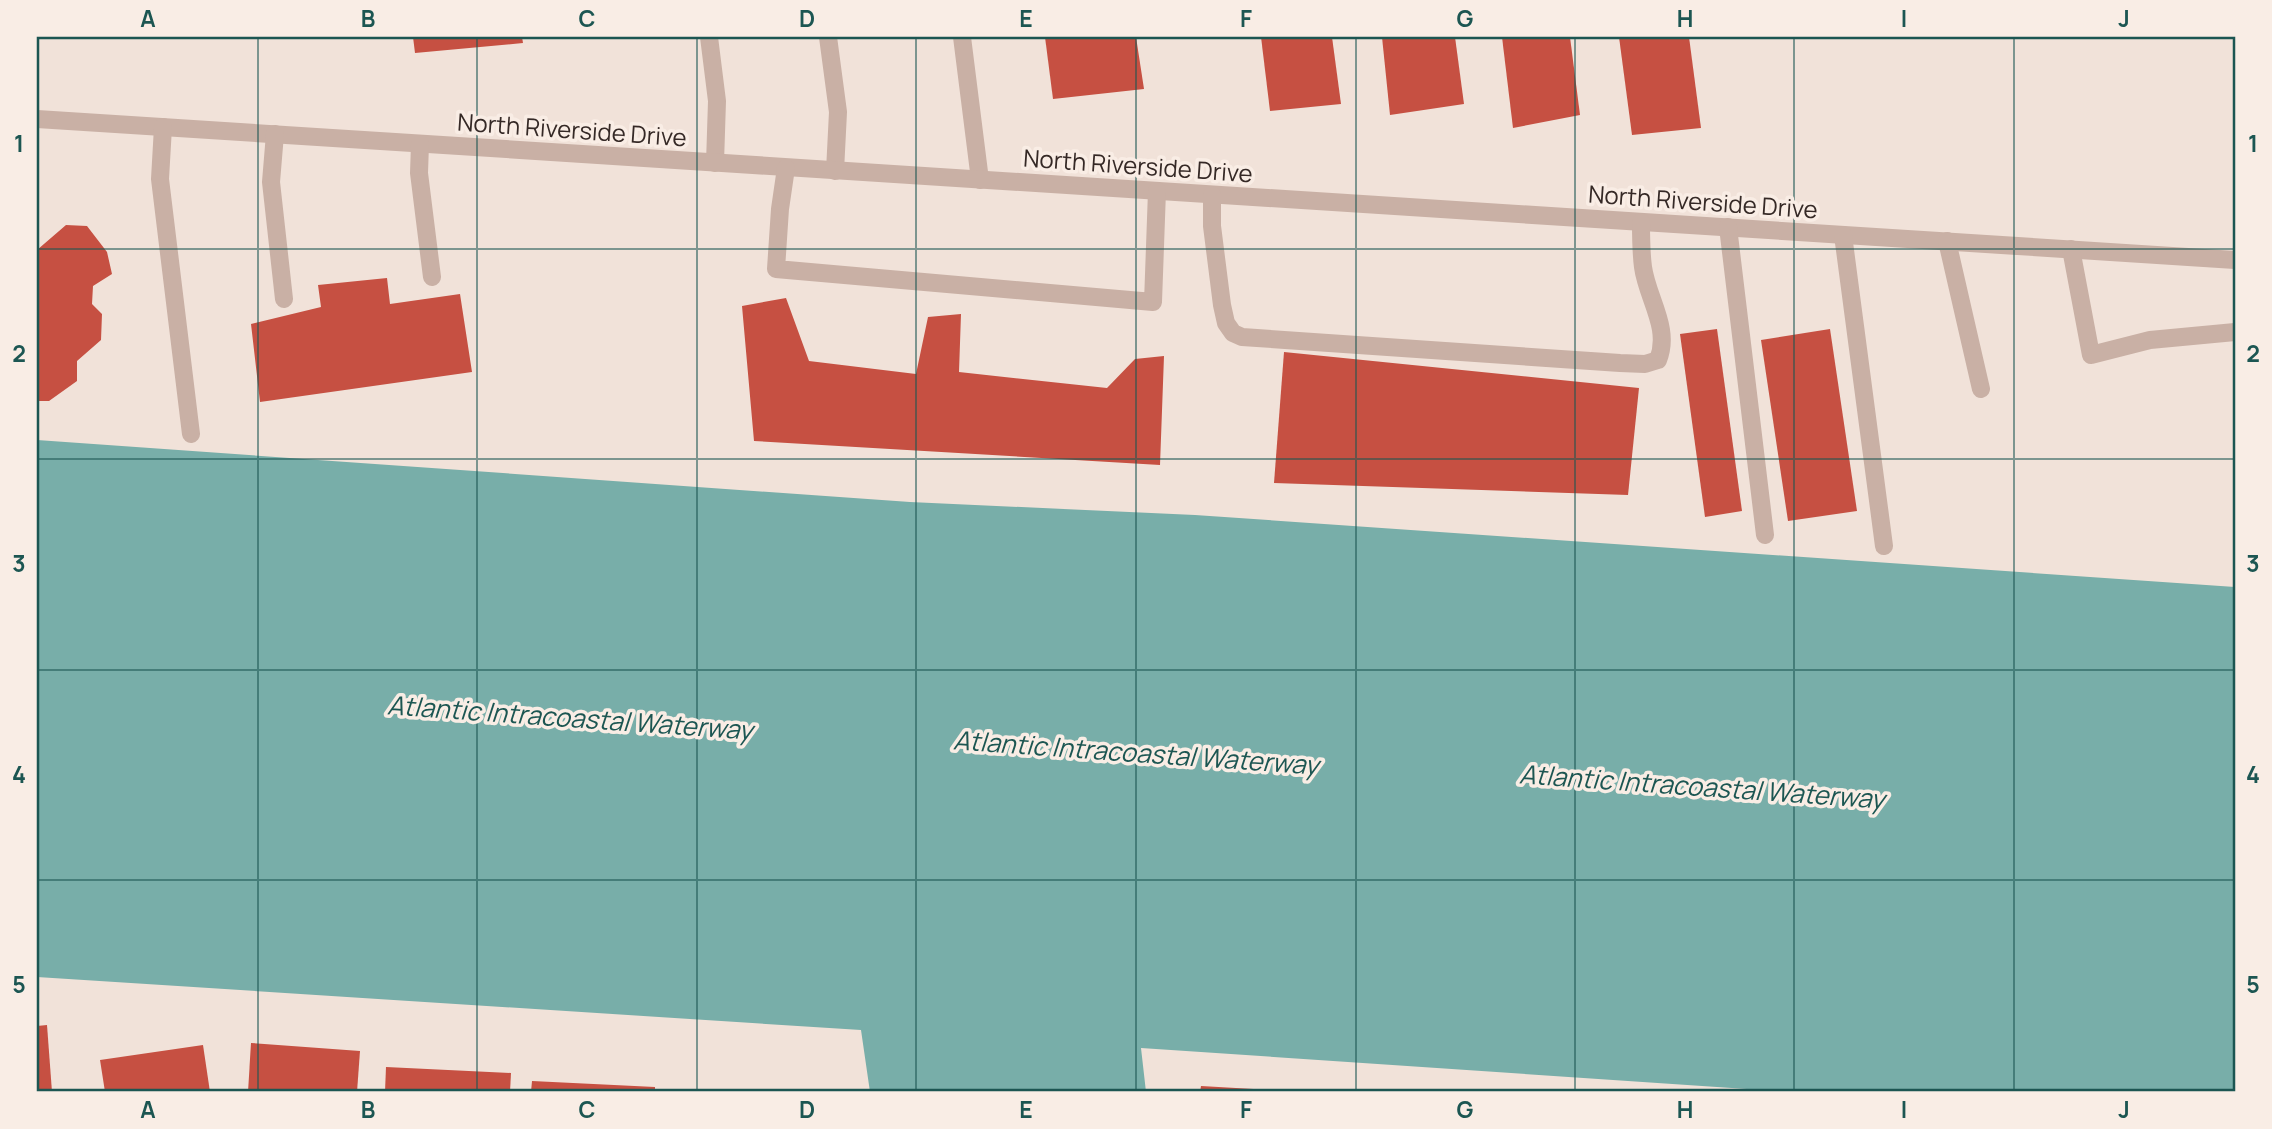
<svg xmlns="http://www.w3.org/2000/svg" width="2272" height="1129" viewBox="0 0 2272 1129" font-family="Manrope,sans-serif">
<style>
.water{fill:#78aea9}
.building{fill:#c65042}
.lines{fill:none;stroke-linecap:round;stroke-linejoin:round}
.minor{stroke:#c9b0a5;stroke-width:18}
.grid{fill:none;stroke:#1c5652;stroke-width:2;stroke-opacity:0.55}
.labels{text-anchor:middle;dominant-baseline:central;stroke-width:7;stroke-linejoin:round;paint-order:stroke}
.street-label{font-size:24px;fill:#352926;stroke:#f9ede5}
.water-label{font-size:26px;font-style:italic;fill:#1c5652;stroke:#f9ede5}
.neatline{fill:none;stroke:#1c5652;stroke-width:2.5}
.grid-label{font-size:23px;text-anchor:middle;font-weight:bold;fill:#1c5652}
</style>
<rect width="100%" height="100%" fill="#f1e2d9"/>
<!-- water -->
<path class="water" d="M37,440l873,62 285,13 1040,72v505h-444l-650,-44 5,44h-276l-9,-62 -824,-53z"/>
<!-- building -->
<g class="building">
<path d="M413,37h109l1,6 -108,10z"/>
<path d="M1045,37h91l8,52 -91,10z"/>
<path d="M1261,37h71l9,67 -71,7z"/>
<path d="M1382,37h73l9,67 -74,11z"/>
<path d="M1502,37h68l10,78 -67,13z"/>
<path d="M1619,37h70l12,91 -69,7z"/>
<path d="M66,225l21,1 20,26 5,22 -19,12 -1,18 10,10 -1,26 -24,21v20l-28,20h-12v-151z"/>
<path d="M387,278l3,26 70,-10 12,78 -212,30 -9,-78 70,-17 -3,-22z"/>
<path d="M786,298l23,63 107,13 12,-57 33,-3 -2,58 148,16 28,-29 29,-3 -4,109 -406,-24 -12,-135z"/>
<path d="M1717,329l25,182 -37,6 -25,-183z"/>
<path d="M1830,329l27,182 -69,10 -27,-181z"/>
<path d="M1284,352l355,36 -11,107 -354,-12z"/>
<path d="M47,1025l5,67h-15v-66z"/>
<path d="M251,1043l109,8 -3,41h-109z"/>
<path d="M203,1045l7,47h-105l-5,-32z"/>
<path d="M386,1067l125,6 -1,19h-125z"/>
<path d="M532,1081l123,6v5h-124z"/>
<path d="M1201,1086l70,4 -1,2h-70z"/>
</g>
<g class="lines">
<!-- minor -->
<g class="minor">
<path d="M709,37l8,64 -2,62"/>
<path d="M828,37l10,75 -3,59"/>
<path d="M962,37l18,143"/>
<path d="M37,119l2198,141"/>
<path d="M163,127l-3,52 31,255"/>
<path d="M275,134l-4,48 13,117"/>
<path d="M420,144l-1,29 13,104"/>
<path d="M786,168l-6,41 -4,60 377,33 4,-111"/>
<path d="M1212,195v31l10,79 4,18 7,10 9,4 378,26 25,1 13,-4c13,-32 -11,-62 -15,-93 -2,-15 -2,-30 -2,-45"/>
<path d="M1728,227l37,308"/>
<path d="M1843,235l41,311"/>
<path d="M1947,241l34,148"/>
<path d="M2071,249l20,106 59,-15 85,-8"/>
</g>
</g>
<!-- grid -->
<path class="grid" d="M258,37v1055M477,37v1055M697,37v1055M916,37v1055M1136,37v1055M1356,37v1055M1575,37v1055M1794,37v1055M2014,37v1055M37,249h2198M37,459h2198M37,670h2198M37,880h2198"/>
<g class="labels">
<!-- street labels -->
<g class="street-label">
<text transform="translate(572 129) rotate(4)">North Riverside Drive</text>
<text transform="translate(1138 165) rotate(4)">North Riverside Drive</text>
<text transform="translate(1703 201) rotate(4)">North Riverside Drive</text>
</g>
<!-- water labels -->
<g class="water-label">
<text transform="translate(570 717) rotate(4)">Atlantic Intracoastal Waterway</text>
<text transform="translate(1136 752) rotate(4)">Atlantic Intracoastal Waterway</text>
<text transform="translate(1702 786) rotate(4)">Atlantic Intracoastal Waterway</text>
</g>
</g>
<!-- border -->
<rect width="2272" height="1129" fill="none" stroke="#f9ede5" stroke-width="77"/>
<rect x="38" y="38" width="2196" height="1052" class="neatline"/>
<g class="grid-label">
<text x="148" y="27">A</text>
<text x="368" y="27">B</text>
<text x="587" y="27">C</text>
<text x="807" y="27">D</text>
<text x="1026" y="27">E</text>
<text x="1246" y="27">F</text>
<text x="1465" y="27">G</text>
<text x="1685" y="27">H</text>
<text x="1904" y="27">I</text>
<text x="2124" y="27">J</text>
<text x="19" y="152">1</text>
<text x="2253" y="152">1</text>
<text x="19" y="362">2</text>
<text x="2253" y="362">2</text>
<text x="19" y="572">3</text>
<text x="2253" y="572">3</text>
<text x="19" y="783">4</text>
<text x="2253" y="783">4</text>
<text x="19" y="993">5</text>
<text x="2253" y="993">5</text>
<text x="148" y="1118">A</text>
<text x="368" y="1118">B</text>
<text x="587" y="1118">C</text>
<text x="807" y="1118">D</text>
<text x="1026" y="1118">E</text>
<text x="1246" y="1118">F</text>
<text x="1465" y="1118">G</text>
<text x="1685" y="1118">H</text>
<text x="1904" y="1118">I</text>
<text x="2124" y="1118">J</text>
</g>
</svg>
